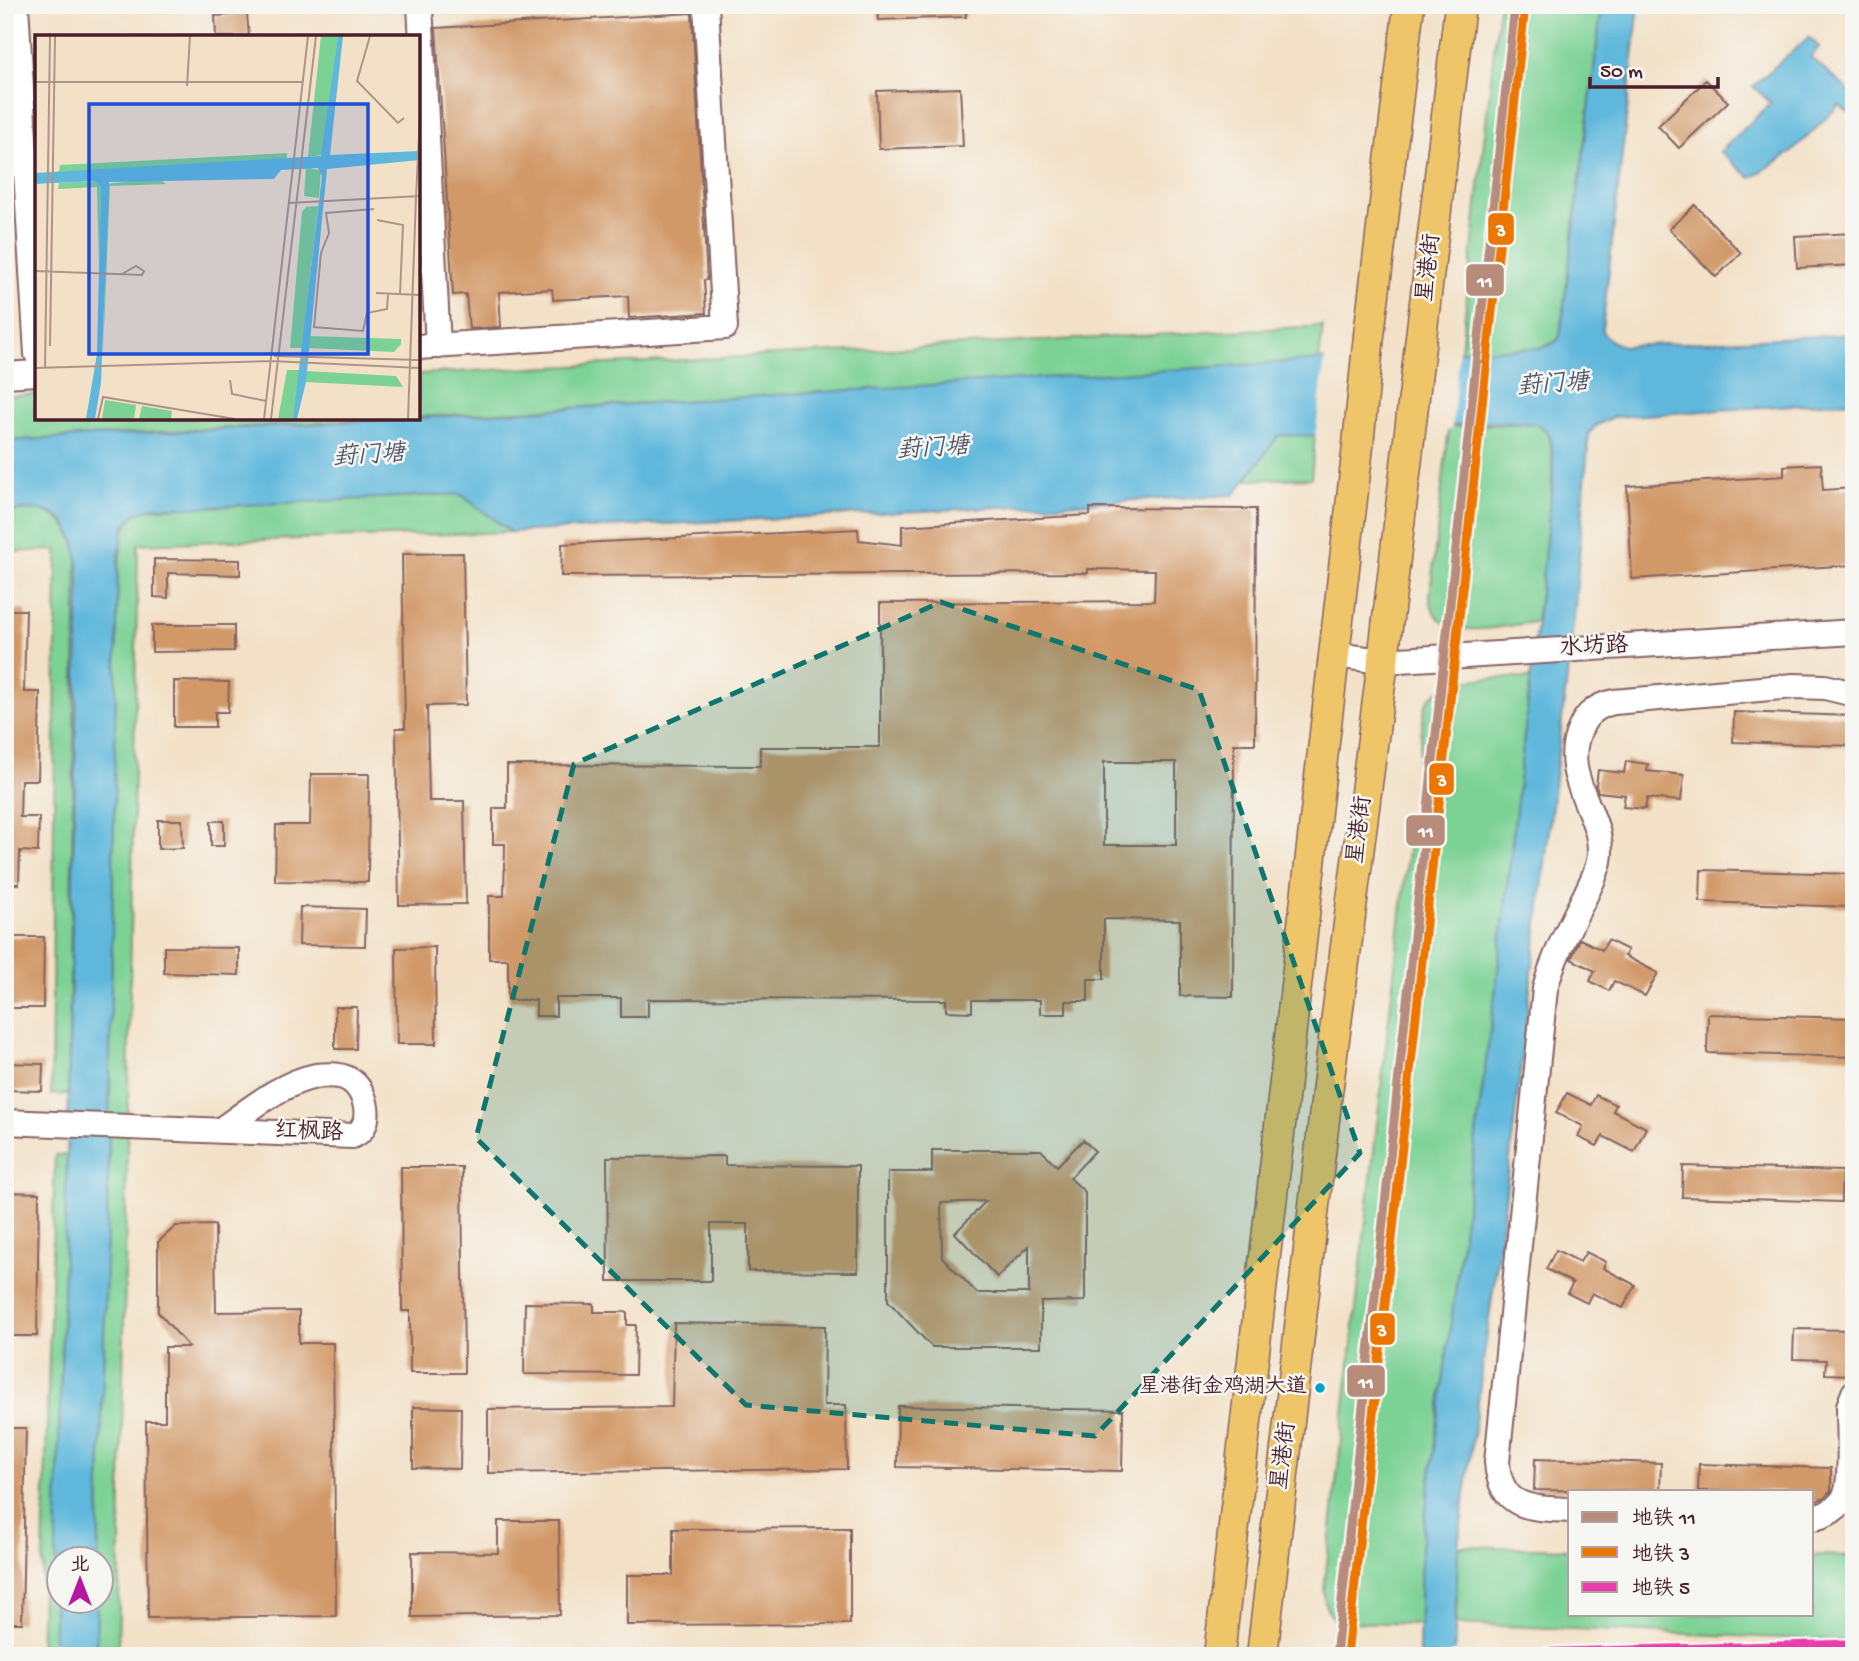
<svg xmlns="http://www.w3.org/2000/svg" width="1859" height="1661" viewBox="0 0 1859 1661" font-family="'Gochi Hand','LXGW WenKai TC',sans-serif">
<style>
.green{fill:#7cd194;stroke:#637860;stroke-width:2}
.water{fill:#5fb8dc;stroke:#546c84;stroke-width:2}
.pier{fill:#f3e1c7}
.building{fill:#d19967;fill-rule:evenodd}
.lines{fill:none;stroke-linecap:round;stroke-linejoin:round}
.minor-casing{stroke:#856362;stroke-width:28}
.major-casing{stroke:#856362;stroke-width:33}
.minor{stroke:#fff;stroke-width:24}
.major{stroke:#eec569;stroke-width:30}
.metro-1-casing{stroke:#f6f6f2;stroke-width:14}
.metro-2-casing{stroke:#f6f6f2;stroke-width:14}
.metro-3-casing{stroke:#f6f6f2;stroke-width:14}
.metro-1{stroke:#b78c7b;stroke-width:9}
.metro-2{stroke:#ec7602;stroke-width:9}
.metro-3{stroke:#e93cac;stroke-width:9}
.marked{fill:#0f766e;fill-opacity:0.2;stroke:#0f766e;stroke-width:5;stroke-dasharray:14 9;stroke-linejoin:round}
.bus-dot{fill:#04a2c6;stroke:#f6f6f2;stroke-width:2.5}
.labels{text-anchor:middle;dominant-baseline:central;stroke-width:5;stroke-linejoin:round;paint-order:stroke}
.bus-label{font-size:21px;fill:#4a1f2b;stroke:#f6f6f2;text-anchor:end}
.street-label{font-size:23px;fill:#4a1f2b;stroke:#f6f6f2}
.water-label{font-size:24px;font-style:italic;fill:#515569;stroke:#f6f6f2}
.inset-road{fill:none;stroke:#af9389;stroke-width:2}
.view{fill:#1d4ed8;fill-opacity:0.15;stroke:#1d4ed8;stroke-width:3.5}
.inset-edge{fill:none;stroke:#4a1f2b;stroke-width:3.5}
.line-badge{stroke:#f6f6f2;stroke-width:2.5}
.badge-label{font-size:19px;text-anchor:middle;font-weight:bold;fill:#fff}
</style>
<rect width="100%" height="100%" fill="#f6f6f2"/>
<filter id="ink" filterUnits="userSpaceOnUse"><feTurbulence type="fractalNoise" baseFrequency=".0143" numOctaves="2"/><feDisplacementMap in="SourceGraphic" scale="14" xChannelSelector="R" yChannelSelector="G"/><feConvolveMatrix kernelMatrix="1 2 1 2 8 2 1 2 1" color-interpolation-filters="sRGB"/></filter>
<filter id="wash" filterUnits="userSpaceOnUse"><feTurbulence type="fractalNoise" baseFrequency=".00686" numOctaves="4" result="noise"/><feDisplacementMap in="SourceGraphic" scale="28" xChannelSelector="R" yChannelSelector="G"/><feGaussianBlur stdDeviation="1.57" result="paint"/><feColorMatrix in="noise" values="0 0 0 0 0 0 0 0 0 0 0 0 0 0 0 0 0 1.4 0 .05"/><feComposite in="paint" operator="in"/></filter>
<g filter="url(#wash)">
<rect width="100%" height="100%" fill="#f3e1c7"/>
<!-- green -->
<g class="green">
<path d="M1499,5h103l-42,332c-14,18 -76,13 -99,14z"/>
<path d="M1323,326l-4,36 -901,55v-43z"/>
<path d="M37,394v24h358l-390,23v-45z"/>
<path d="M1528,423c7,1 15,3 19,9 15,22 -7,157 -11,190 -33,3 -104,25 -106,-27l19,-168z"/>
<path d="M1279,435h36l-4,43 -65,2z"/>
<path d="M460,493l51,39 -373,12 -20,1112h-22l1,-54h5v-42l-4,-1 10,-372 9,-609 6,-45 9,-16 13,-8z"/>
<path d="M36,510c25,2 35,20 41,43l-9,541 -17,1 6,-545 -52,2v-40z"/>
<path d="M1531,678l-35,309 -75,560 -1,77 -77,-2c-16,-4 -19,-17 -19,-32l99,-870c1,-4 1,-12 3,-16 16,-31 76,-25 105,-26z"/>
<path d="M55,1155h12l-14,501h-13z"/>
<path d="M1458,1546l112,3v65h242v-59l42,1v85l-398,-17z"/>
</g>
<!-- water -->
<g class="water">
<path d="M1602,5h37l-37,325c4,10 13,14 23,16l229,-12v67l-241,16 -16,8 -8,8 -15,185 -70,591 -46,337 -4,110h-35l2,-109 75,-560 57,-509c-1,-15 3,-42 -11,-51 -20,-13 -146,5 -177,8 -28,2 -57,0 -86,0l-45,60 -723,37 -51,-38 -253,13h-52l-18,6 -10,10 -4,9 -5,28 -10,627 -10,372 -38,1v42h37l-1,54h-43l15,-538 11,-539c-1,-23 -3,-58 -30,-67 -13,-5 -30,-1 -44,0v-71l413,-23 1043,-67 78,-3c12,-3 20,-4 22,-17z"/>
<path d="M1809,37l10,10 -9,10 44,38v13l-5,5 -10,-8 -47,47 -41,26 -31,-26 51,-49 -18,-17z"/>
</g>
<!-- pier -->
<path class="pier" d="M1459,348l-7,82 -89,8 -48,1 10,-81z"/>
<g id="blocks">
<!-- building -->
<g class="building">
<path d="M877,5h89v12l-88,3z"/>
<path d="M692,13l15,267h-3l2,33 -77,5 -1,-22 -75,4 -1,-11 -53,3 2,35 -32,2 -3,-35 -13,1 -17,-267z"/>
<path d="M247,14l2,23h-33l-1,-21z"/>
<path d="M1706,80l22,22 -49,46 -21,-22z"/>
<path d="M960,88l3,58 -84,3 -2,-58z"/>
<path d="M1695,205l46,48 -25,24 -47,-48z"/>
<path d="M1854,233v32l-57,3 -2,-32z"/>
<path d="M1821,464l2,26 31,-2v77l-222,14 -5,-93 157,-10v-10z"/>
<path d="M1090,508l166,1 -1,235h-21l-1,253 -53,-1v-76l-76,-1v60h-16v22h-22v13h-26v-14h-68v12l-26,-1v-11l-298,-1v18h-27v-19h-65v18h-20v-16h-28v-41h-19v-63h15l1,-52h-12v-36h14v-43l253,1v-19h120v-144l274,-2 1,-31 -67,-1v4l-527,3 1,-32 296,-15 1,11 43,5v-19l188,-11zM1104,762h72v83h-72z"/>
<path d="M463,553l3,152 -39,1 2,95h35l2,103 -67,1 -3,-177h9l-3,-174z"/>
<path d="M154,559l86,1v15l-72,-2v25l-14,-1z"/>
<path d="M5,610h21l-2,82h16l-2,88h-17l-1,37h19l-1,35 -18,-1 -1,33h-14z"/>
<path d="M152,625h82v26l-82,1z"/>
<path d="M174,681l55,1 -1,30h-13v15h-41z"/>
<path d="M1734,712l120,4v30l-121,-4z"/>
<path d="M1626,761l22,3 -1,7 37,4 -3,26 -34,-3 -2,11 -22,-2 2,-12 -27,-3 -2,-6 2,-16 26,3z"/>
<path d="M311,774h58l-1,108 -93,-1 1,-56h34z"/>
<path d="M158,820h24l1,28 -25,1z"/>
<rect x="211" y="821" width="13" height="25"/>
<path d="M1701,870l153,4v33l-154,-5z"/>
<path d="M300,907l66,2 -1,37 -66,-1z"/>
<path d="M5,937h39l-1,71h-38z"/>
<path d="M1580,939l22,11 6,-10 20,10 -3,6 33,17 -13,23 -31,-15 -5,10 -19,-10 5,-10 -24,-12z"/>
<path d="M164,947l75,1v27l-75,-2z"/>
<path d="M435,947l1,97h-39l-1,-96z"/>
<path d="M335,1007h22l-1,42h-21z"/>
<path d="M1708,1014l146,4v39l-147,-4z"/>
<path d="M5,1063l38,1 -1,27 -37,-1z"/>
<path d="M1567,1093l24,12 5,-10 20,10 -3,6 33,17 -12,24 -31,-16 -6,10 -19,-9 5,-11 -27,-13z"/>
<path d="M1083,1140l12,11 -25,27 15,14v109l-44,1v45h-109l-44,-46v-129h44v-22h109l16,16zM986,1201l-31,32 42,44 32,-31v47h-52l-35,-36 -1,-54z"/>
<path d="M725,1156v9l133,1v106l-110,-1v-47h-37v57h-103l-1,-124z"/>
<path d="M1683,1166l159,5 -1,31 -159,-5z"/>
<path d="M401,1167h61l2,206h-54v-62h-8z"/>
<path d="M5,1192l34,1 -2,143h-32z"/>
<path d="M215,1225l1,87 83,-1v32h34l3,273 -188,2 -2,-197h19v-74h24l-31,-35v-70l18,-16z"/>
<path d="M1556,1250l24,12 6,-10 20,10 -3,6 32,17 -12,23 -31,-15 -5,10 -20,-10 6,-10 -27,-14z"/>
<path d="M525,1303l69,1v8h33v13h9l-1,50 -111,-1z"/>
<path d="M674,1323l151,3 -1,79h22l1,64 -359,4v-64l184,-2z"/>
<path d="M1794,1329l60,1v28h-3v17l-26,-1 1,-14 -33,-1z"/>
<path d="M898,1406l225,4 -1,61 -225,-4z"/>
<path d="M413,1407l48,1 -1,61 -47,-1z"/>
<path d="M5,1428h21l-4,195h-17z"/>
<path d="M1535,1459l126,4 -1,28 -126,-1z"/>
<path d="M1699,1464l132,4v23l-7,7 -12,5v-12h-114z"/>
<path d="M498,1521h61l1,94 -148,2v-65l86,1z"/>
<path d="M850,1528v96l-223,1v-50h46v-46z"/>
</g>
</g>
</g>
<g filter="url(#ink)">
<use href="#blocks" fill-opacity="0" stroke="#856362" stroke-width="2"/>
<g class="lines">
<defs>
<g id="minor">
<path d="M16,5l21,349"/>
<path d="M420,5l18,341"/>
<path d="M418,347l307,-20 -19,-322"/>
<path d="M5,375l32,-2"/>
<path d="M1334,655l49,6 471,-29"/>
<path d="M5,1122l347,14c24,-8 15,-48 -4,-57 -9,-5 -22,-4 -32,-3 -35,7 -65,33 -94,53"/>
<path d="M1570,1510c-38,-2 -70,0 -73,-48l48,-473c8,-32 25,-63 40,-93 5,-11 12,-23 14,-35 9,-45 -43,-82 -18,-134 6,-14 18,-22 33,-25l180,-16 31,1 29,7"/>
<path d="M1812,1518c14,-2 28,-10 34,-24 6,-15 3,-70 3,-88l5,-13"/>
</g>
<g id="major">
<path d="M1219,1656l138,-1201 12,-120 40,-330"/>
<path d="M1262,1656l65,-563 56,-432 77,-656"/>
</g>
</defs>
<!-- minor casing -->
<use href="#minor" class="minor-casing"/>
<!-- major casing -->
<use href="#major" class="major-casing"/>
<!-- minor -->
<use href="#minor" class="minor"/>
<!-- major -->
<use href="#major" class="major"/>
<defs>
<path id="metro-1" d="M1336,1656l179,-1651"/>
<path id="metro-2" d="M1347,1656l178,-1650"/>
<path id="metro-3" d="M1421,1656l433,-12"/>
</defs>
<!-- metro-1 casing -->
<use href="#metro-1" class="metro-1-casing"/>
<!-- metro-2 casing -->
<use href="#metro-2" class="metro-2-casing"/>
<!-- metro-3 casing -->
<use href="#metro-3" class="metro-3-casing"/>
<!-- metro-1 -->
<use href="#metro-1" class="metro-1"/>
<!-- metro-2 -->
<use href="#metro-2" class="metro-2"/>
<!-- metro-3 -->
<use href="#metro-3" class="metro-3"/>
</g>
</g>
<!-- marked area -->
<path class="marked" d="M941,602l258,88 161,463 -265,283 -349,-31 -270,-267 98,-374z"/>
<!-- markers -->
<circle class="bus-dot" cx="1320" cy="1388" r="6"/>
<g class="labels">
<!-- bus labels -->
<g class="bus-label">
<text x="1307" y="1388">星港街金鸡湖大道</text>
</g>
<!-- street labels -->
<g class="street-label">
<text transform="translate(1430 268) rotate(-84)">星港街</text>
<text transform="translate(1594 648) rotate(-3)">水坊路</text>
<text transform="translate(1361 830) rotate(-83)">星港街</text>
<text transform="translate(309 1133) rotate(2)">红枫路</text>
<text transform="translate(1285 1456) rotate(-83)">星港街</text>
</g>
<!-- water labels -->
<g class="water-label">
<text transform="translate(1553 386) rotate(-4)">葑门塘</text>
<text transform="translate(933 450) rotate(-3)">葑门塘</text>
<text transform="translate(369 457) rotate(-3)">葑门塘</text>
</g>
</g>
<!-- overview -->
<g transform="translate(35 35)">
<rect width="385" height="385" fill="#f3e1c7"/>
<path d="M286,1h17l-15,119 -15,2zM252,118v6l-228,13 1,-7zM271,133l15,2 -2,28 -15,-2zM123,143l8,6 -56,2 -7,169 4,-171zM59,146l7,6 -2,82 -2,-82 -39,2 1,-6zM283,171l-16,142h-12l12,-136 4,-5zM273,301l93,3v5l-7,8 -87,-4zM252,335h14l-6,44 -2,5h-15zM271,336l90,5 7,11 -97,-5zM70,365l31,5 -2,14h-32zM107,371l30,5 -1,8h-32z" fill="#7cd194"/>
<path d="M303,1h5l-13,119 90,-4v9l-93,9 -21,213 -9,37h-4l29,-243 -4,-8 -37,2 -7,9 -165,3 -8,201 -6,36h-9l11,-65 4,-167 -7,-6 -59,3v-11l286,-17z" fill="#5fb8dc"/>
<path class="inset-road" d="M335,1l-13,45 41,42 6,-5M0,47h268M152,51l3,-50M381,162l4,-82M254,168l131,-7M339,174l-48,4 3,20 -8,20 -7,74 49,4 4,-18 20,-4 1,-15M342,185l26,5 -3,69M0,236l107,4 2,-4 -8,-5 -14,8M341,258l44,2M15,311l5,-310M239,321l146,4M0,333l236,-7 149,7M10,333l5,-332M195,345l2,14 34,7M63,384l5,-22 132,22M229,384l44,-383M236,384l45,-383M373,384l8,-222"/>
<path class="view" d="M54,69h279v250h-279z"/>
<rect width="385" height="385" class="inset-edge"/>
</g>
<g class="line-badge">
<rect x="1487" y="212" width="28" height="34" rx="7" fill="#ec7602"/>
<rect x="1465" y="263" width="40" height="34" rx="7" fill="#b78c7b"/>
<rect x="1428" y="762" width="27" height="34" rx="7" fill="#ec7602"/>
<rect x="1405" y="814" width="41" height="33" rx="7" fill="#b78c7b"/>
<rect x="1369" y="1312" width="27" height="34" rx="7" fill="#ec7602"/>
<rect x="1346" y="1364" width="40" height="34" rx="7" fill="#b78c7b"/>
</g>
<g class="badge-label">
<text x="1501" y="236">3</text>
<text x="1485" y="287">11</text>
<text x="1442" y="786">3</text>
<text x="1426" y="837">11</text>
<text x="1382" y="1336">3</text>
<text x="1366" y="1388">11</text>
</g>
<!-- margin -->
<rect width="1859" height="1661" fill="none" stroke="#f6f6f2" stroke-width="28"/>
<!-- legend -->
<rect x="1568" y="1490" width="245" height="126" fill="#f6f6f2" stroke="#b1a0a2" stroke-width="2"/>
<rect x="1582" y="1512" width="35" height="10" fill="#b78c7b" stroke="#b1a0a2" stroke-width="2"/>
<text x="1632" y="1524" font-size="21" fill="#4a1f2b">地铁 11</text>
<rect x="1582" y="1547" width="35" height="10" fill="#ec7602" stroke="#b1a0a2" stroke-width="2"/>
<text x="1632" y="1560" font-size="21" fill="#4a1f2b">地铁 3</text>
<rect x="1582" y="1582" width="35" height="10" fill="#e93cac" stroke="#b1a0a2" stroke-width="2"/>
<text x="1632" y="1594" font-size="21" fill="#4a1f2b">地铁 5</text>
<!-- north arrow -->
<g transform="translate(80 1580)"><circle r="33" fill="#f6f6f2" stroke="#b1a0a2" stroke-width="2"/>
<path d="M0-5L12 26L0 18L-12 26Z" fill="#b5179e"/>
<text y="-10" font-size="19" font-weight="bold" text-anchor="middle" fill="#4a1f2b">北</text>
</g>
<!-- scale -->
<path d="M1590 77v10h128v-10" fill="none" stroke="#4a1f2b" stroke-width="3.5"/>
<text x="1600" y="77" font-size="21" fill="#4a1f2b" stroke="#f6f6f2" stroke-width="5" paint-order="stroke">50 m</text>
</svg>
